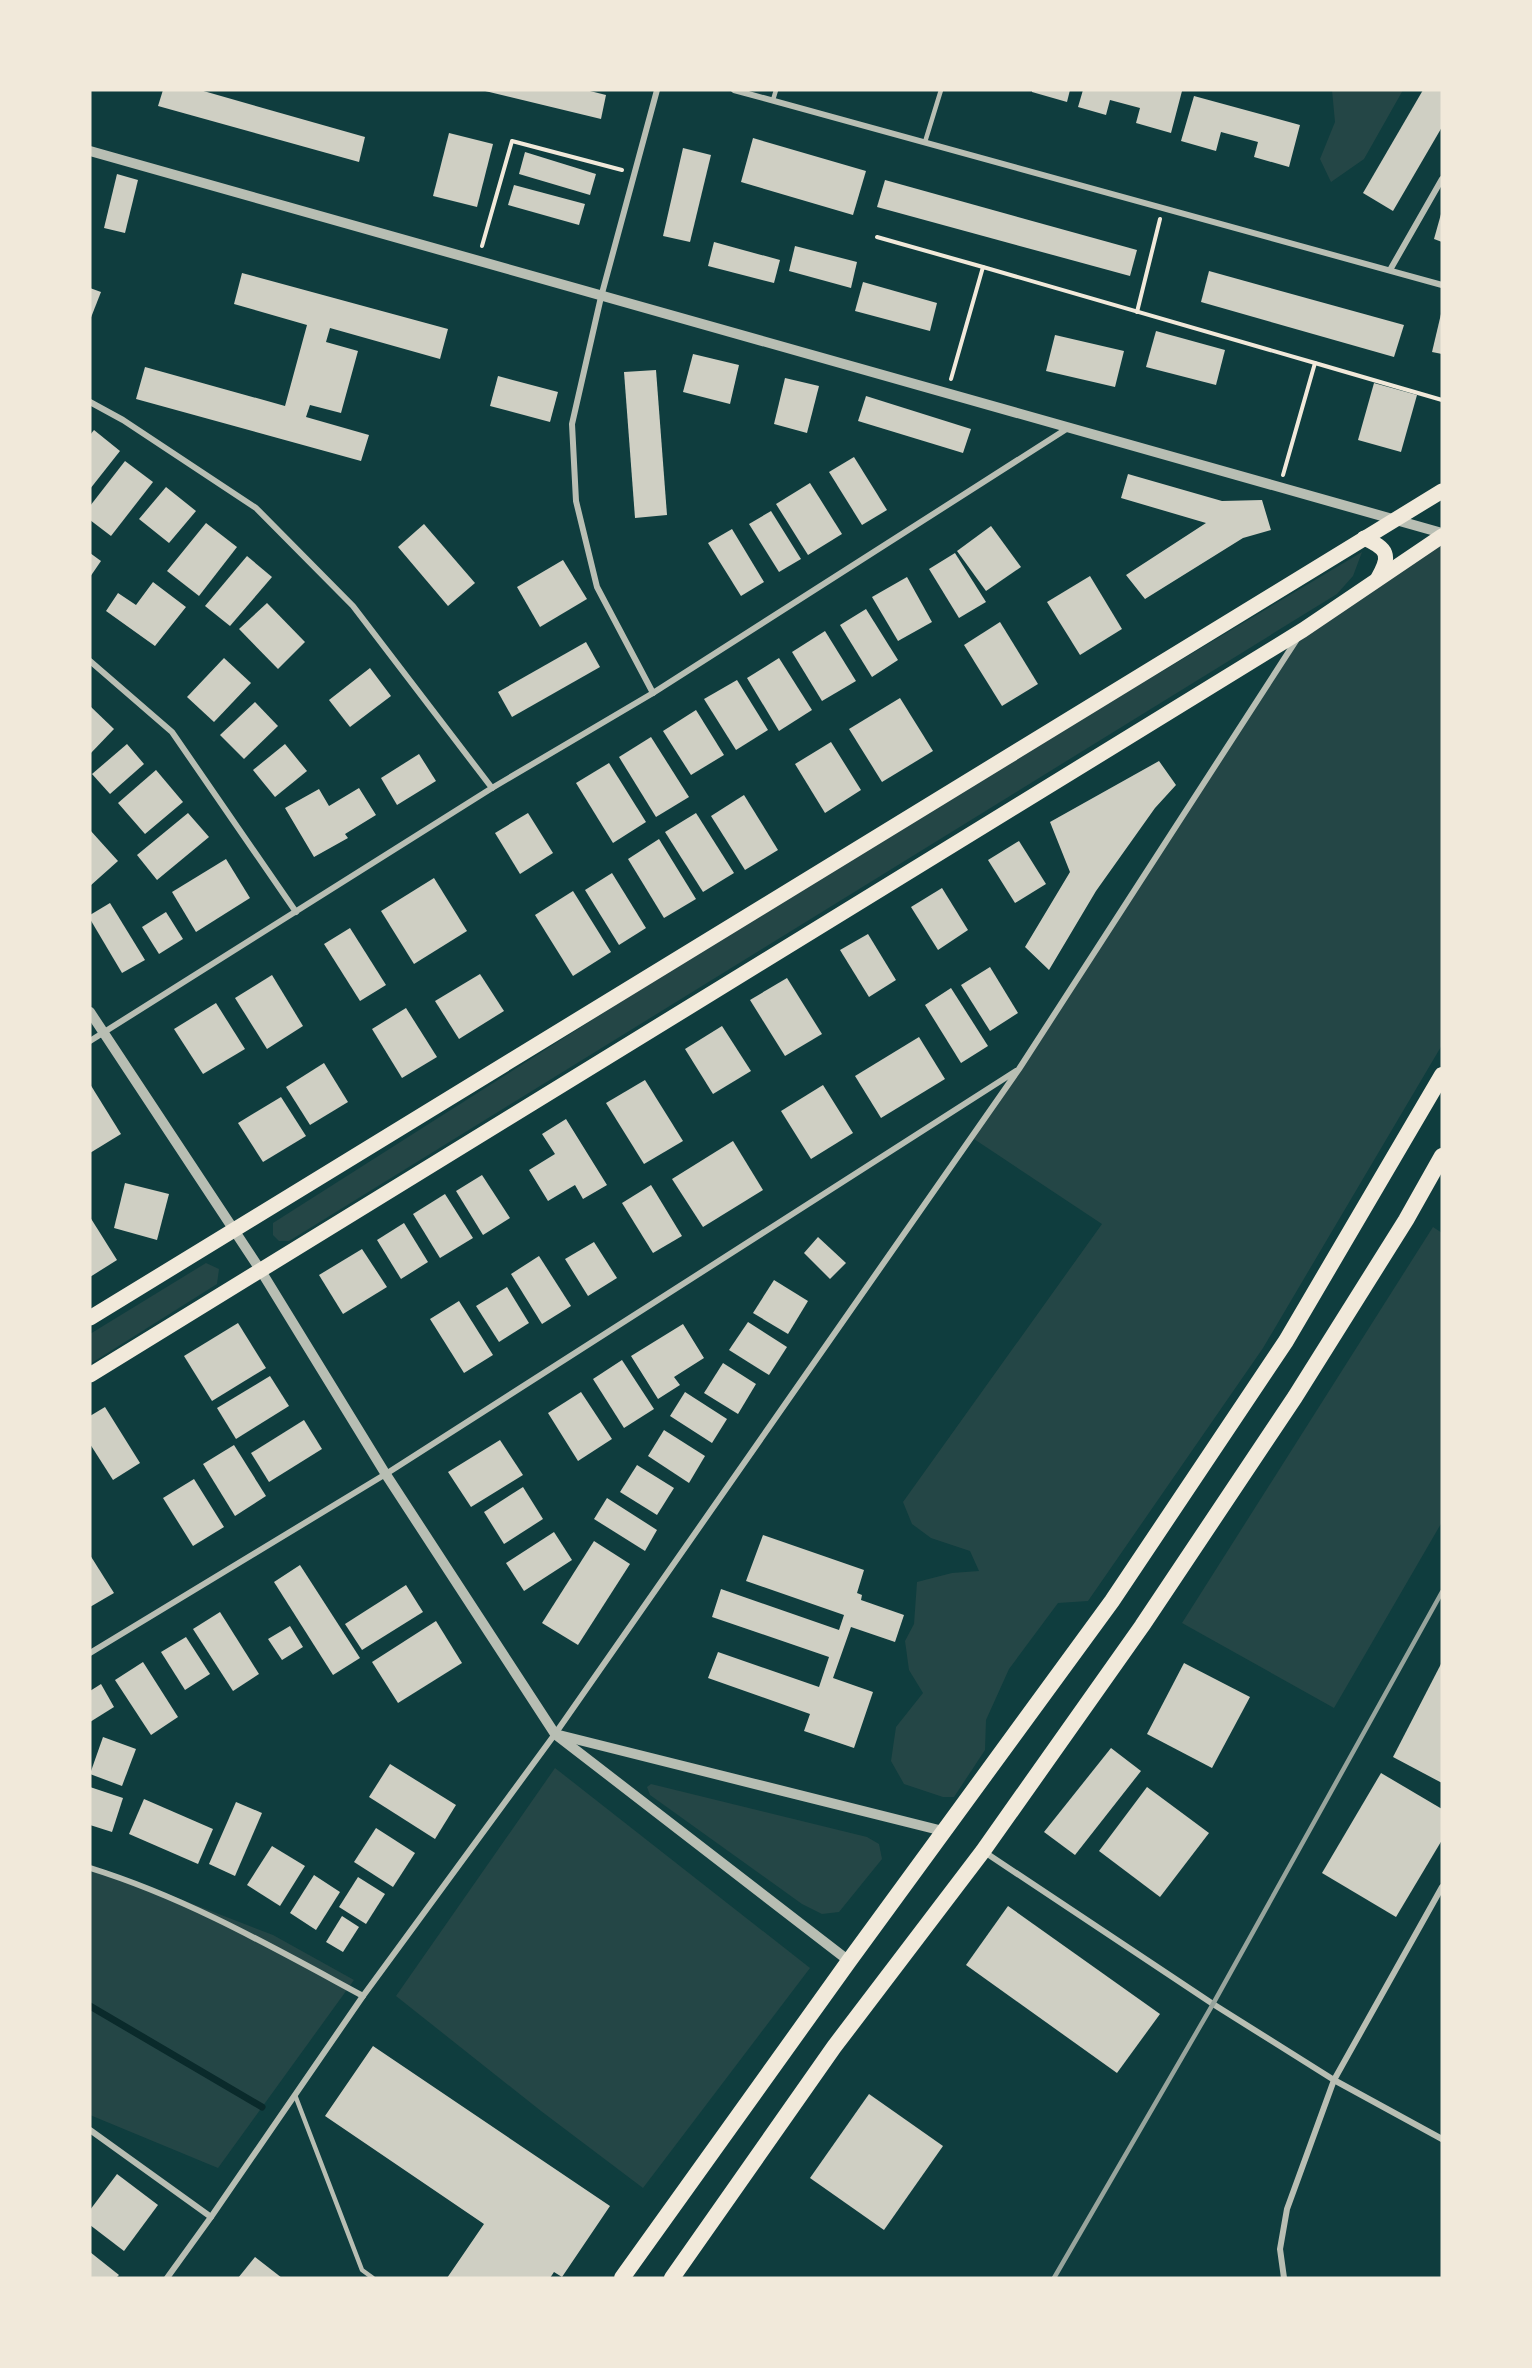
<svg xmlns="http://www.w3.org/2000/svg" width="1532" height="2368" viewBox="0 0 1532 2368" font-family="Literata,serif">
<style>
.green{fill:#244646}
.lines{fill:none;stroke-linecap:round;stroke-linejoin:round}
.stream{stroke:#0a2a2b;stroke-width:7}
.building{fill:#cfcfc3}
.path{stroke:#f1e9da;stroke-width:4}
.service{stroke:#b8beb3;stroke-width:4.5}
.minor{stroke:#b8beb3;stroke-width:6}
.tertiary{stroke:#b8beb3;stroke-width:10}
.primary{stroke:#f1e9da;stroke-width:15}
.trunk{stroke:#f1e9da;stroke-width:16}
.rail{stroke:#97a49c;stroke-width:4.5}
</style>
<rect width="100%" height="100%" fill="#0f3d3e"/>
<!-- green -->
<g class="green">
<path d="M1332,90h71l-39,69 -33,23 -11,-23 15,-37z"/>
<path d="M1442,536v509l-179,303 -175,253 -30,2 -49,66 -23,51 -1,30 -31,47h-11l-39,-13 -13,-23 5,-34 27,-34 -14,-23 -4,-29 9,-17 3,-42 35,-9 27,-2 -9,-20 -39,-13 -19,-14 -9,-22 199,-278 -131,-87 332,-507z"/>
<path d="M1362,552l-9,24 -16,18 -1048,647h-10l-6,-6v-12l539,-343z"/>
<path d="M1433,1227l9,6v289l-108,186 -152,-85z"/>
<path d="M206,1263l13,6 -2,15 -127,80v-30z"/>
<path d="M555,1768l255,200 -167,220 -102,-77 -145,-115z"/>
<path d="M651,1784l216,53 12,7 3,15 -43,53 -17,2 -20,-10 -152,-109 -3,-8z"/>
<path d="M90,1864l183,71 81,45 -136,188 -128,-53z"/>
</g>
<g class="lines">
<!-- stream -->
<path class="stream" d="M90,2006l172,101"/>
</g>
<!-- building -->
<g class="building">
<path d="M163,90h37l165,47 -6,25 -201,-56z"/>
<path d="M481,90h105l20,5 -5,24z"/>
<path d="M1032,90h38l-3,12 -35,-10z"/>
<path d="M1083,90h94l5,1 -11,42 -35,-10 4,-15 -30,-8 -4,15 -28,-8z"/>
<path d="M1423,90h19v37l-49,84 -30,-18z"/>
<path d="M1194,96l106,29 -11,42 -35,-10 4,-15 -37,-10 -5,19 -35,-10z"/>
<path d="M449,133l44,11 -16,63 -44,-11z"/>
<path d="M753,138l113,33 -13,44 -112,-33z"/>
<path d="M683,148l28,7 -21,87 -27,-6z"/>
<path d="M525,152l71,22 -6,21 -71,-21z"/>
<path d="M117,174l21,6 -13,53 -21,-5z"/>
<path d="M885,180l252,70 -7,26 -253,-69z"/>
<path d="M514,185l71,19 -6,21 -71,-20z"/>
<path d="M1441,214h1v28l-8,-3z"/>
<path d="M714,242l66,18 -6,23 -66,-17z"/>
<path d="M795,246l62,16 -6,26 -62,-17z"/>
<path d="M1209,271l195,54 -10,32 -193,-55z"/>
<path d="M242,273l206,56 -8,30 -110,-31 -4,14 32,9 -17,62 -31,-8 -4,12 63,18 -8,26 -225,-62 9,-32 140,39 22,-81 -73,-21z"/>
<path d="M863,282l74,21 -7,28 -75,-20z"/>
<path d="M90,288l11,4 -11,28z"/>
<path d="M1441,314h1v40l-10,-2z"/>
<path d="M1156,331l69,19 -9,35 -70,-18z"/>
<path d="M1055,335l69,16 -9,36 -69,-16z"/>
<path d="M693,354l46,11 -9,39 -47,-12z"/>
<path d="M656,370l11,145 -32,3 -11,-146z"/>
<path d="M498,376l60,16 -8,30 -60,-16z"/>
<path d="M785,378l34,8 -12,47 -33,-9z"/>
<path d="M1374,383l43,12 -16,57 -43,-12z"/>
<path d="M866,396l105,33 -8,24 -105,-32z"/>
<path d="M94,430l26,21 -30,38v-54z"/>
<path d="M854,457l33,53 -25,15 -33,-53z"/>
<path d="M125,461l28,21 -42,54 -21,-16v-14z"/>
<path d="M1128,474l94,27 40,-1 9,30 -28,8 -98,61 -19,-24 80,-52 -85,-25z"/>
<path d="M810,483l32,51 -34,21 -32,-51z"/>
<path d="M166,487l30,24 -27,32 -30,-24z"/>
<path d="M771,511l30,48 -22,13 -30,-48z"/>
<path d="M206,523l31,24 -38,49 -32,-25z"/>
<path d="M424,524l51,59 -27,23 -50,-59z"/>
<path d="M991,526l30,41 -35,24 -29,-40z"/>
<path d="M732,529l32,53 -23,14 -33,-53z"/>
<path d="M90,553l11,8 -11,16z"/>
<path d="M955,553l31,49 -27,16 -30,-49z"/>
<path d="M247,556l25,21 -42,49 -25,-20z"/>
<path d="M563,560l24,39 -47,28 -23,-40z"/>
<path d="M1090,576l32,53 -42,26 -33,-53z"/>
<path d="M907,577l25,45 -34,19 -26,-44z"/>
<path d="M153,582l33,25 -31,39 -49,-35 12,-18 18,12z"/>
<path d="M267,603l38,39 -27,27 -39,-40z"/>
<path d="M866,609l32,51 -26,17 -32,-52z"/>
<path d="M1000,622l38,62 -36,22 -38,-61z"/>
<path d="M825,631l31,50 -34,20 -30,-49z"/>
<path d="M586,642l14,25 -88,50 -14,-25z"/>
<path d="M224,658l27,25 -37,39 -27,-25z"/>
<path d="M779,658l33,52 -33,21 -32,-53z"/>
<path d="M370,668l21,28 -41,31 -21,-27z"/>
<path d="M737,680l31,50 -32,20 -32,-51z"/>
<path d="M900,698l33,53 -51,31 -33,-53z"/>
<path d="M255,702l23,24 -34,33 -24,-24z"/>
<path d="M90,706l24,23 -24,25z"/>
<path d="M696,710l28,45 -33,20 -28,-44z"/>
<path d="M651,737l38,60 -33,20 -37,-60z"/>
<path d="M831,742l30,48 -36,23 -30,-49z"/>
<path d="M127,744l17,20 -34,30 -18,-20z"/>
<path d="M285,744l22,27 -32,26 -22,-27z"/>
<path d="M419,754l17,27 -39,24 -16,-27z"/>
<path d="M1159,761l17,24 -21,23 -59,83 -47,79 -24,-23 45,-75 -20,-50z"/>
<path d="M609,763l37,59 -33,21 -37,-60z"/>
<path d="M156,770l27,32 -38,32 -27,-31z"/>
<path d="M359,788l17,27 -31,19 3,4 -34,19 -29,-49 34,-19 10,17z"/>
<path d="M744,795l34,55 -33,20 -34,-54z"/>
<path d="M188,813l21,24 -52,43 -20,-25z"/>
<path d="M528,813l25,40 -33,21 -25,-41z"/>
<path d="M696,813l38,60 -31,19 -38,-60z"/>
<path d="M90,830l28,31 -28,25z"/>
<path d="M659,839l37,60 -32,19 -36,-59z"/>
<path d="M1019,841l27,43 -31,19 -27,-43z"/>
<path d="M226,859l24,39 -54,34 -24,-40z"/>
<path d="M612,873l34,55 -27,17 -34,-55z"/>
<path d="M434,878l33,53 -53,33 -33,-53z"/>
<path d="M942,888l26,42 -30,20 -27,-43z"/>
<path d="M573,891l38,61 -38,24 -38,-61z"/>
<path d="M110,903l35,57 -23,13 -32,-54v-4z"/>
<path d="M166,912l17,27 -24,15 -17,-27z"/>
<path d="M350,928l36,57 -26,16 -36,-57z"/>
<path d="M868,934l28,46 -27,17 -29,-47z"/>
<path d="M990,967l28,46 -28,18 -29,-46z"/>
<path d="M480,974l24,37 -45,28 -24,-38z"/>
<path d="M272,975l31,51 -36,23 -32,-51z"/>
<path d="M787,978l35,56 -37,22 -35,-56z"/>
<path d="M951,988l37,58 -27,17 -36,-58z"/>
<path d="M216,1003l29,46 -42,25 -29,-45z"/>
<path d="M406,1008l31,49 -35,21 -30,-49z"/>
<path d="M722,1026l29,45 -38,23 -28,-45z"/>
<path d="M919,1037l26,42 -64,39 -26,-42z"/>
<path d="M324,1063l24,39 -38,23 -24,-38z"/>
<path d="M645,1080l38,61 -39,23 -38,-61z"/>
<path d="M90,1084l31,50 -31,19z"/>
<path d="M823,1085l30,48 -42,26 -30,-48z"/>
<path d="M281,1097l25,39 -43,26 -25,-39z"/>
<path d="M566,1119l41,66 -24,14 -8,-14 -27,16 -19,-31 26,-16 -13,-20z"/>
<path d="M733,1141l30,49 -60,37 -31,-48z"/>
<path d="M482,1175l28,43 -27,17 -27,-44z"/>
<path d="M125,1183l44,11 -12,46 -43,-12z"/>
<path d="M651,1185l31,51 -29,17 -31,-50z"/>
<path d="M445,1194l28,44 -33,20 -27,-44z"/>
<path d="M90,1217l27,43 -27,17z"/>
<path d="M404,1223l24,39 -27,17 -24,-39z"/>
<path d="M818,1237l28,26 -16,16 -26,-26z"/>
<path d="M594,1242l23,36 -29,18 -23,-37z"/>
<path d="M362,1249l25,38 -44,27 -24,-39z"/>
<path d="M539,1256l32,50 -29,18 -31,-50z"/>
<path d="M774,1280l34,21 -20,33 -35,-21z"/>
<path d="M507,1287l22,36 -30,19 -23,-36z"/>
<path d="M459,1301l34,54 -29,18 -34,-54z"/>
<path d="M748,1322l39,25 -18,28 -40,-25z"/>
<path d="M238,1323l28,45 -54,33 -28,-45z"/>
<path d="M683,1324l21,34 -30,19 6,8 -22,14 -27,-43z"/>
<path d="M622,1360l32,49 -30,19 -31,-49z"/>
<path d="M723,1363l33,21 -18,30 -34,-21z"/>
<path d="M270,1376l19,30 -53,33 -19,-31z"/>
<path d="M581,1392l31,47 -34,22 -30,-48z"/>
<path d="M685,1392l42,27 -15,24 -42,-27z"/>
<path d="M105,1407l35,56 -27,17 -23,-36v-28z"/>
<path d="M304,1420l18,29 -53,33 -18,-29z"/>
<path d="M664,1430l41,26 -16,27 -41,-27z"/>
<path d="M500,1440l23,35 -52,32 -23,-35z"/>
<path d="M234,1445l32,51 -31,20 -32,-52z"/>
<path d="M637,1465l37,23 -17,27 -37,-23z"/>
<path d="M194,1479l30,48 -31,19 -30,-48z"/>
<path d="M523,1487l20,32 -39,25 -20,-32z"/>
<path d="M607,1498l50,32 -12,21 -51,-32z"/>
<path d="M554,1532l18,28 -48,31 -18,-28z"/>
<path d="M763,1535l101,35 -7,23 5,2 -1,5 43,15 -9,27 -44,-15 -18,51 40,14 -19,56 -50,-17 6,-17 -102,-36 10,-26 101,35 10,-30 -117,-40 9,-28 118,41 5,-15 -98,-34z"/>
<path d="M594,1541l36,23 -52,81 -36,-22z"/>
<path d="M90,1555l24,38 -24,14z"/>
<path d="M300,1565l60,93 -27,17 -59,-93z"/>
<path d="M406,1585l17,27 -61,38 -17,-26z"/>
<path d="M220,1612l39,62 -26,17 -40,-62z"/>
<path d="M436,1621l26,42 -64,40 -26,-41z"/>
<path d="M290,1626l13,21 -21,13 -14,-21z"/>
<path d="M186,1637l24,37 -25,16 -24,-38z"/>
<path d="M143,1662l35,55 -27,18 -36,-55z"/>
<path d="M1442,1662v121l-49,-26z"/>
<path d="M1184,1663l66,34 -38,71 -65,-34z"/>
<path d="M101,1684l13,23 -24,15v-31z"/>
<path d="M103,1737l33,12 -14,37 -32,-12z"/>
<path d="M1111,1748l30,23 -66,84 -31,-23z"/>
<path d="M390,1764l66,41 -21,34 -66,-42z"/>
<path d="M1381,1773l61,36v31l-46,77 -74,-44z"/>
<path d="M90,1787l33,11 -11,34 -22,-7z"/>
<path d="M1147,1787l62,46 -49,64 -61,-46z"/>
<path d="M144,1799l69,30 -15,35 -69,-30z"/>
<path d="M236,1802l26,11 -27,63 -26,-12z"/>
<path d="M376,1828l39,25 -22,34 -39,-25z"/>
<path d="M272,1846l33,20 -25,40 -33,-21z"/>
<path d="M314,1875l26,17 -24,38 -26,-17z"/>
<path d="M358,1877l27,17 -19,30 -27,-17z"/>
<path d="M1008,1906l152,108 -43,59 -151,-108z"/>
<path d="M342,1916l17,11 -16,25 -17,-10z"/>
<path d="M373,2046l237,160 -48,71 -8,-5 -4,6h-103l37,-54 -159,-108z"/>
<path d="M869,2094l74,52 -59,84 -74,-52z"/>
<path d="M117,2174l41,31 -34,46 -34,-26v-15z"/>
<path d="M90,2252l29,23 -3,3h-26z"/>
<path d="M255,2257l27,21h-44z"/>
</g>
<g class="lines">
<!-- path -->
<g class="path">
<path d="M877,237l106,30"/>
<path d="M482,246l30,-105 110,29"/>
<path d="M1137,312l23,-93"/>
<path d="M1315,363l127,37"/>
<path d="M951,379l32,-112 332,96 -32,112"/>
</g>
<!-- service -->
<g class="service">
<path d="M773,100l3,-10"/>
<path d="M925,142l16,-52"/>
<path d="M295,2095l67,175 11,8"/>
</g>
<!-- minor -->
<g class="minor">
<path d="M734,90l708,195"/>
<path d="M1390,270l52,-91"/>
<path d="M90,402l33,18 133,88 97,98 139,182"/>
<path d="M90,661l82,71 124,180"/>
<path d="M653,693l-56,-106 -21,-86 -4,-77 29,-127 56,-207"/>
<path d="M90,1041l402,-253 161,-95 415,-265"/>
<path d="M90,1653l299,-181 627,-401"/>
<path d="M983,1851l230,153 121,76 108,59"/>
<path d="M90,1868c97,30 184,80 273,128"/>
<path d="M90,2130l121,87"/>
<path d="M167,2278l44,-61 152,-221 192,-262 464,-665 278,-430"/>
<path d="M1284,2278l-4,-29 7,-40 47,-129 108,-193"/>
</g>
<!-- tertiary -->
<g class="tertiary">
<path d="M90,151l1352,382"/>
<path d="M90,1012l171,259 124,202 170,261 294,227"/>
<path d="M559,1735l384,96"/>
</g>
<!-- primary -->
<g class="primary">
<path d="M1364,538c24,11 27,17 14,40"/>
<path d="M90,1318l1352,-827"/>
<path d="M90,1375l1213,-745 139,-94"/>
</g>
<!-- trunk -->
<g class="trunk">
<path d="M622,2278l227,-317 263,-360 174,-260 156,-266"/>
<path d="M672,2278l162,-231 149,-196 159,-225 153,-229 111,-177 36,-64"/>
</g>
<!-- rail -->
<path class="rail" d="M1054,2278l159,-274 229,-412"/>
</g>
<!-- border -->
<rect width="1532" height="2368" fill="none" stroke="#f1e9da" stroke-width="183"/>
</svg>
